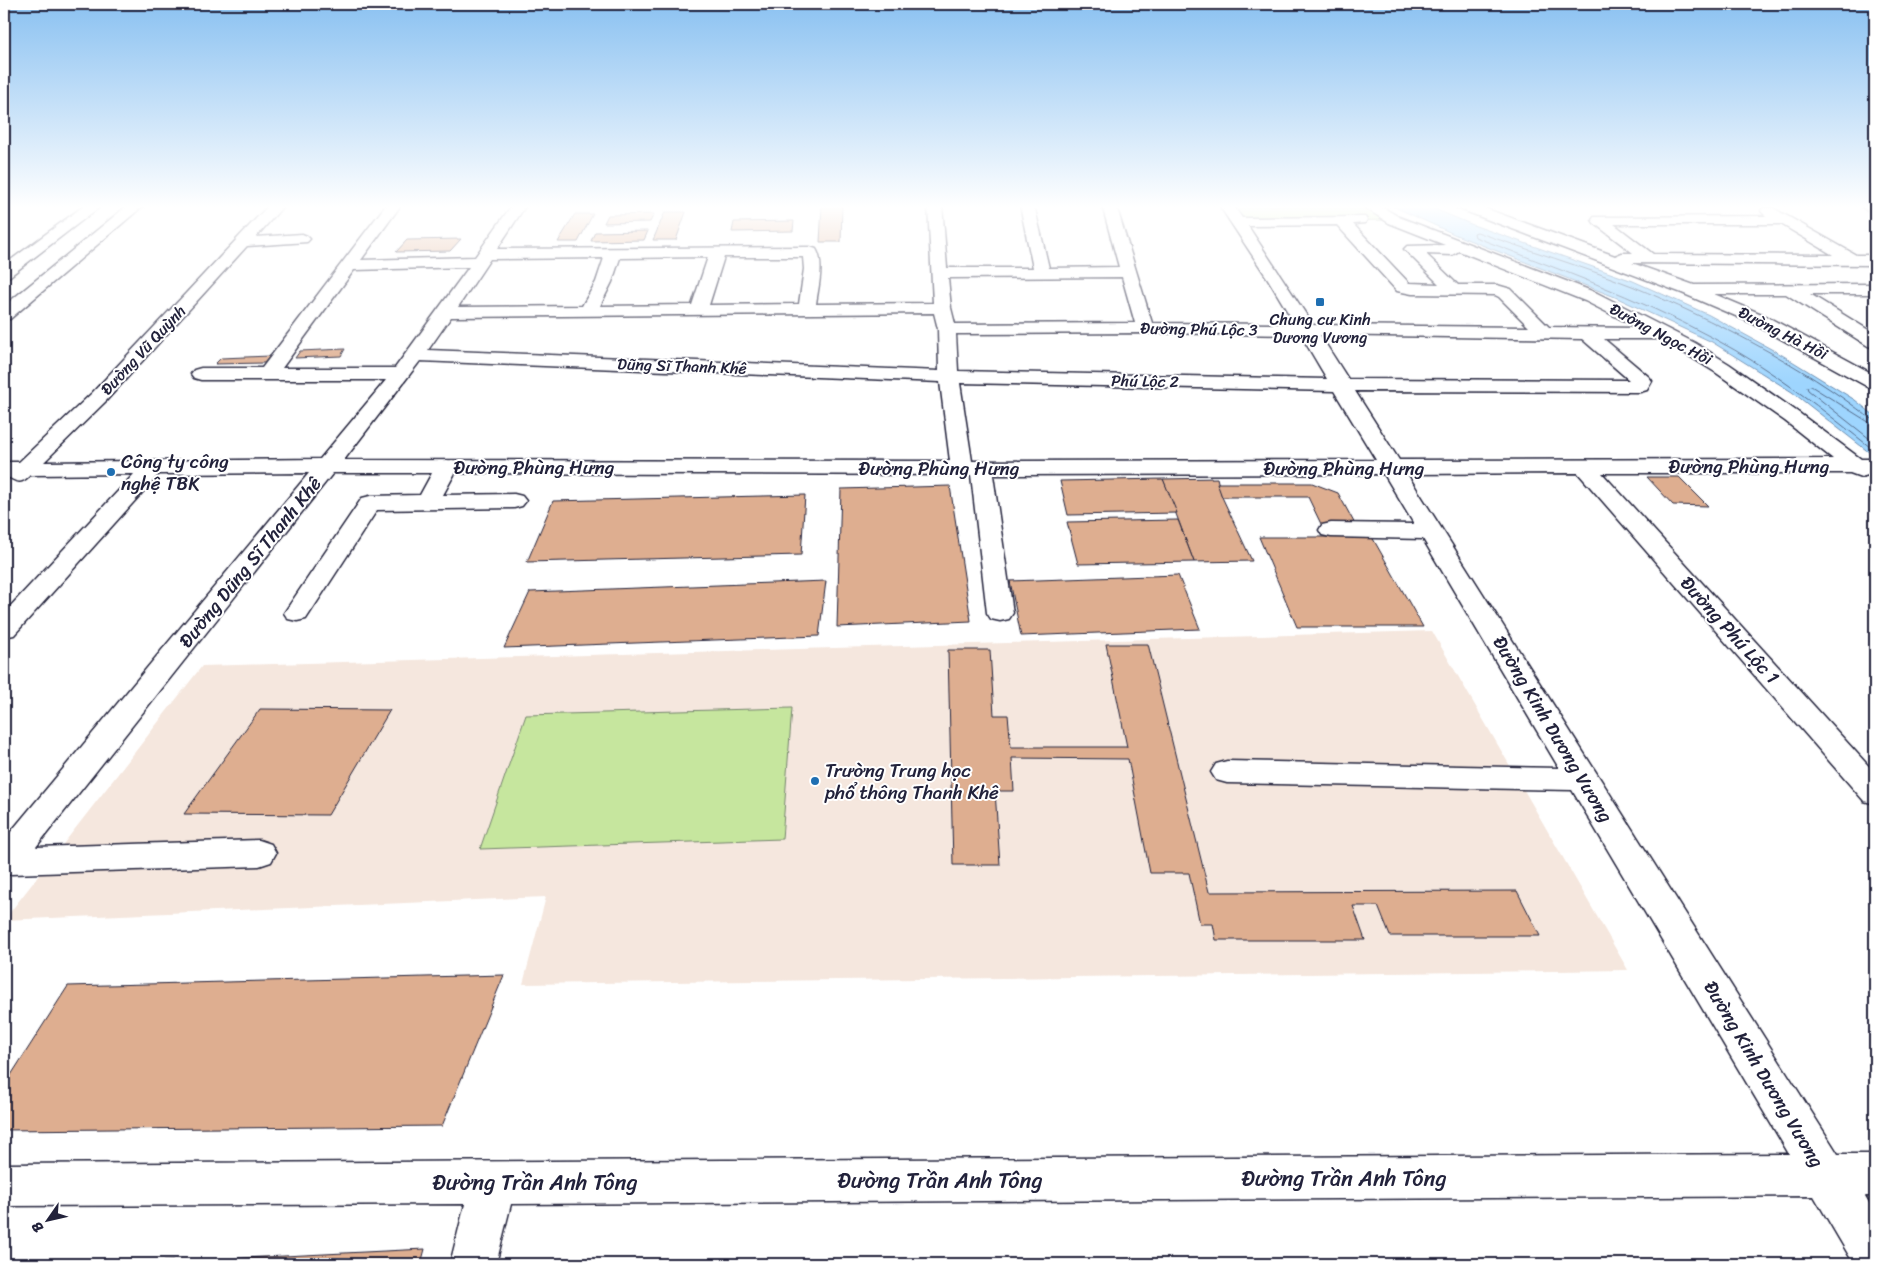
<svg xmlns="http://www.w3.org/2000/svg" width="1879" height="1268" viewBox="0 0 1879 1268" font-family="Sriracha,sans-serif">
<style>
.built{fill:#f5e7de}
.green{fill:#c6e69e;stroke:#74846c}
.water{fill:#9ed5fe;stroke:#6c8db0}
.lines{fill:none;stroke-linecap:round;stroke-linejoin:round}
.shore{stroke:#546a89;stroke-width:1}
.building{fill:#deae90;stroke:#22223b}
.minor-casing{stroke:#22223b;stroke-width:3}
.major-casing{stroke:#22223b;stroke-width:3}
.minor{fill:#fff;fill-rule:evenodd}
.major{fill:#fff;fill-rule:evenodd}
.poi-dot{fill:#1f6fb2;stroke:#fff;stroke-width:2}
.labels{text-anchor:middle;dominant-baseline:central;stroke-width:4;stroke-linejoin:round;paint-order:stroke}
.far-poi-label{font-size:16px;fill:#22223b;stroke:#fff}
.far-street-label{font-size:16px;fill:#22223b;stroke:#fff}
.poi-label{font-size:19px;fill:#22223b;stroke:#fff;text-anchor:start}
.street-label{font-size:19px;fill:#22223b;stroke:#fff}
.near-street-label{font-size:22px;fill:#22223b;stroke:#fff}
</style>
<rect width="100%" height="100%" fill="#fff"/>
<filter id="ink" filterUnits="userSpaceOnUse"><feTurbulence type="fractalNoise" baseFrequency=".02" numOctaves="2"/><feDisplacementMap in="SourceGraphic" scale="10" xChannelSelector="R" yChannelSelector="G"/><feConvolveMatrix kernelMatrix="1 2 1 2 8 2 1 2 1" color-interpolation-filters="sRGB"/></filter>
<g filter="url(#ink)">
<!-- built -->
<path class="built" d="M1432,631l196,339 -1105,14 23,-87 -542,23 198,-254z"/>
<!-- green -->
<g class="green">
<path d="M1229,205h137l28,15 -157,2z"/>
<path d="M792,708l-10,131 -302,10 46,-134z"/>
</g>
<!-- water -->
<path class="water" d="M1390,205h35l48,20 160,56 76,34 73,40 73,45 20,16v41l-83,-65 -80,-50 -97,-45 -159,-62z"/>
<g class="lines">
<!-- shore -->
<g class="shore">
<path d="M1875,419h-4c-70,-55 -157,-99 -239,-133 -51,-20 -104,-36 -155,-54l-3,1 1,4c80,31 162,60 238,101 59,31 110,72 162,113"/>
<path d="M1875,426l-64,-40 -4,1 1,3 67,53"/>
</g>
</g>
<!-- building -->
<g class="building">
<path d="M822,205h20l-1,37h-21z"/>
<path d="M665,212h21l-10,28h-23z"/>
<path d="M575,214h18l-15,28h-20z"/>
<path d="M654,214l-4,8 -46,1 4,-8z"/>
<path d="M794,221l-1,10 -61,1 2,-10z"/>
<path d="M648,231l-4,9 -53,1 4,-9z"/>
<path d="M461,239l-11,12 -54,1 11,-12z"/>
<path d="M345,349l-4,7 -46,2 5,-7z"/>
<path d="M270,356l-6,7 -49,1 6,-6z"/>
<path d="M1647,477h32l29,29 -35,-1z"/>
<path d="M1217,478l5,19 30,64 -58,1 -31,-83z"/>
<path d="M1163,479l14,34 -109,2 -8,-34z"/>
<path d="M1217,483h95l26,10 18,33h-34l-14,-29h-86z"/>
<path d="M950,486l21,135 -134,6 4,-138z"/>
<path d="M805,495l-4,60 -274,7 26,-61z"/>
<path d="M1178,520l16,42 -116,2 -11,-42z"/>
<path d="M1259,537h113l51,90h-126z"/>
<path d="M1178,575l22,54 -179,7 -11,-55z"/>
<path d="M826,581l-7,55 -315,12 26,-56z"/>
<path d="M1106,644h42l61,248 308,-1 23,45h-150l-12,-30h-25l12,34h-149l-3,-16h-13l-11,-51h-39l-22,-114 -116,-1 2,33h-19l5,74h-47l-5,-215h42l4,65h14l3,32h116z"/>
<path d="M260,709l130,1 -62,105 -144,-1z"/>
<path d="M504,975l-62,151 -438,4v-44l64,-100z"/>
<path d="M425,1249l-4,15h-298z"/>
</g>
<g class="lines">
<defs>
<g id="minor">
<path d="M269,205h15l-28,32 46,-3 5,2 3,3 -3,3 -60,4 -141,155 -62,61 276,-3 66,-79h-185l-7,-2 -3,-4 3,-4 7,-2h61l124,-163h15l-40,55 114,-3 37,-52h14l-29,44 313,-2 6,2c9,14 2,39 0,55l117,-1 -5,-98h14l5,63h86l-13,-63h14l15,63 70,-1 -17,-62h14l36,118 143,1 -27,-45 -49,-74h14l9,13 123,-1 2,3 -2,3 -12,1 56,59 30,1 -35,-35 3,-3 38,-1 -56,-22 -28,-18h18l20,12 198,76 98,50 34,21 70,49 62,46h14v14l-14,4 -11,-4h-248l273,300v31l-11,-3 -286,-328 -171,1 431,680h37v42h-10l10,17v51h-21l-40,-68 -1303,8 -15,60h-46l15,-60 -461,2v-42l1785,-10 -217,-364 -345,-7 -11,-3 -5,-8 5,-8 11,-3 332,7 -136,-229 -92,-2 -9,-2 -3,-5 3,-5 9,-2 83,1 -30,-50 -391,1 20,138 -4,6 -9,2 -9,-2 -4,-6 -16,-138 -516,-2 -12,22 71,-1 8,2 4,5 -4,5 -8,2 -137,2 -71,109 -9,2 -9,-2 -4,-6 78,-115 8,-2 50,-1 12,-22h-99l-297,374 223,-7 12,4 5,9 -5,9 -12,4 -248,8 -7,2v-36l305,-367 -150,1 -145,161 -10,2v-24l130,-139 -104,1c-12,13 -16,3 -26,1v-14h15l73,-69zM1337,225l60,66 15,3 83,1 4,2 30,30 -216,-2 -65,-99zM1459,251l126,50 53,27 -89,-1 -38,-38 -14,-4h-39l-32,-31 26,1zM708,257l-16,48 -92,1 12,-24 8,-24zM724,257h79l1,12 -5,35 -90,1zM604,258l-8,24 -14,24 -124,1 32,-48zM469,267l-74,101h-113l72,-98zM1122,277l13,46 -180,1 -4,-16 -3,-30zM934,313l4,16 1,42 -511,-21 23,-33zM1145,333l156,2 26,44 -369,-8 -2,-37zM1320,335l262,4 47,41 -281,-1zM1604,339h55l22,12 34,21 70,49 48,38 -434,1 -44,-69 285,1 7,-2 5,-9 -3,-4zM420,361l520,21 10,79 -606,-1zM960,383l374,8 42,69 -404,1z"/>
<path d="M1455,205h21l139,51 7,-3h11l-39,-30 -2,-3 2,-3 172,-1 -5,-5 2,-3h10l83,47h19v10l-243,-2 62,22 181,-1v10h-65l65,40v14l-7,-2 -82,-52h-72l50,21 111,60v14l-7,-2 -116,-64 -70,-30 -225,-85zM1614,224h167l52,31 -180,-1z"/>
<path d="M1860,205h15v9l-5,-1z"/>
</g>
<g id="major">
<path d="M85,205h17l-92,71 -6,2v-13z"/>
<path d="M128,205h16l-134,114 -6,1v-14z"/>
</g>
</defs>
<!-- minor casing -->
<use href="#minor" class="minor-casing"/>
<!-- major casing -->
<use href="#major" class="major-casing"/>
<!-- minor -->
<use href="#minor" class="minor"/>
<!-- major -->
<use href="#major" class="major"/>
</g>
</g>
<!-- sky -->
<linearGradient id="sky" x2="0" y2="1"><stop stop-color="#8ac1f1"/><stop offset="0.54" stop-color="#fff"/><stop offset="1" stop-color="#fff" stop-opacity="0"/></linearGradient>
<rect width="1879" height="383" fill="url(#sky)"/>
<!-- markers -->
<g class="poi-dot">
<rect x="1315" y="297" width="10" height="10" rx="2.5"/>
<circle cx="111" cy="472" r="5"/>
<circle cx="815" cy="781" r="5"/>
</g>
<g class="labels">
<!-- far-poi labels -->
<g class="far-poi-label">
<text x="1320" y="319">Chung cư Kinh<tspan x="1320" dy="18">Dương Vương</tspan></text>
</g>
<!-- far-street labels -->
<g class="far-street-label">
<text transform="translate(1199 329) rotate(1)">Đường Phú Lộc 3</text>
<text transform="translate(1783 333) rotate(27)">Đường Hà Hồi</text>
<text transform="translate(1661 334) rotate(28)">Đường Ngọc Hồi</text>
<text transform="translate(143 350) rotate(-47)">Đường Vũ Quỳnh</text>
<text transform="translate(682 366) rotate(2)">Dũng Sĩ Thanh Khê</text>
<text transform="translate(1145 381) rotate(1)">Phú Lộc 2</text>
</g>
<!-- poi labels -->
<g class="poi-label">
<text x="121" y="461">Công ty công<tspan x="121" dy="22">nghệ TBK</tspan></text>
<text x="825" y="770">Trường Trung học<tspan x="825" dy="22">phổ thông Thanh Khê</tspan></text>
</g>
<!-- street labels -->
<g class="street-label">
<text x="1749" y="466">Đường Phùng Hưng</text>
<text x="534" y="467">Đường Phùng Hưng</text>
<text x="939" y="468">Đường Phùng Hưng</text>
<text x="1344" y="468">Đường Phùng Hưng</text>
<text transform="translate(250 562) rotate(-51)">Đường Dũng Sĩ Thanh Khê</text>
<text transform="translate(1730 630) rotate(48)">Đường Phú Lộc 1</text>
<text transform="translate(1553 729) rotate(59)">Đường Kinh Dương Vương</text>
<text transform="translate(1764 1074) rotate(59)">Đường Kinh Dương Vương</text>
</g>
<!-- near-street labels -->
<g class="near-street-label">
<text x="1344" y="1178">Đường Trần Anh Tông</text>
<text x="940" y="1180">Đường Trần Anh Tông</text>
<text x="535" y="1182">Đường Trần Anh Tông</text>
</g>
</g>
<!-- margin -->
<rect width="1879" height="1268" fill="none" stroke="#fff" stroke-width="20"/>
<rect x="10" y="10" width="1859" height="1248" fill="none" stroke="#22223b" stroke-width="2" filter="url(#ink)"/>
<!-- north arrow -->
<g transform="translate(48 1220) rotate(236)" stroke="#ffffff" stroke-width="4" paint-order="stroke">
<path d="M0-4L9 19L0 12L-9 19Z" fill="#22223b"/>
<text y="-8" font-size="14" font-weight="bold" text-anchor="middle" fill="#22223b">B</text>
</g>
</svg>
